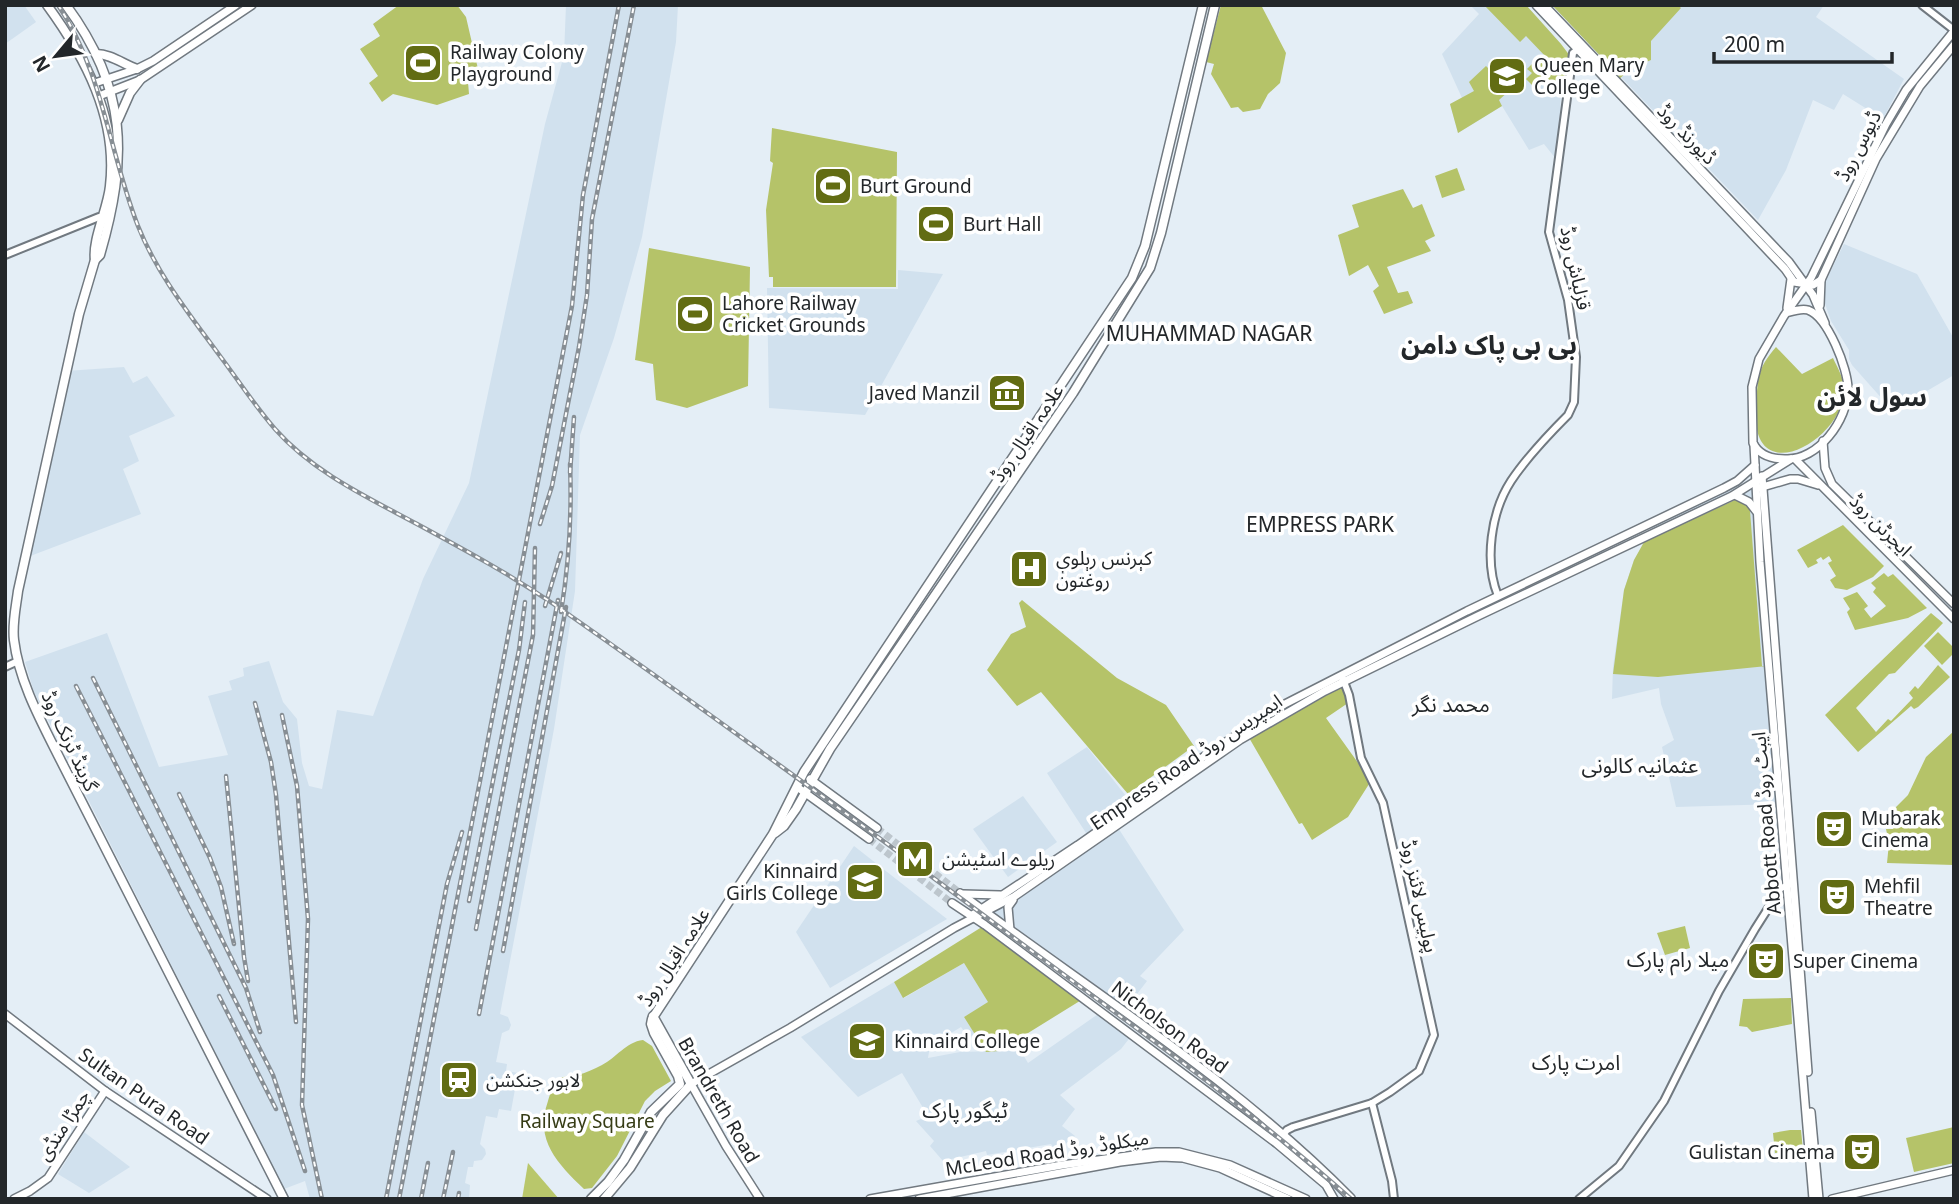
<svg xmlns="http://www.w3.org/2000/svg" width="1959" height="1204" viewBox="0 0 1959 1204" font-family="'Noto Sans','Noto Sans Arabic',sans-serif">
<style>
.built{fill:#d1e1ee}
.green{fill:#b5c369}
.forest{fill:#b9c76b}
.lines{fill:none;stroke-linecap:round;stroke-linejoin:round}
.secondary-tunnel{stroke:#bdc6cd;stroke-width:7;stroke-dasharray:7 3.5;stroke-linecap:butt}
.tertiary-casing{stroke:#717980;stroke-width:10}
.secondary-casing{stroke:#717980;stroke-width:10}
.primary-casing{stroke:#717980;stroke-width:11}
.tertiary{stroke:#fff;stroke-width:6}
.secondary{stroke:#fff;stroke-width:7}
.primary{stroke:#fff;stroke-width:8}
.rail-casing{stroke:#878e94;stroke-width:4.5}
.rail{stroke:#fff;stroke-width:2;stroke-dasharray:5;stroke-linecap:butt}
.labels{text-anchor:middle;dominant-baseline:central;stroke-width:7;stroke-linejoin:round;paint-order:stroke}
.poi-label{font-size:19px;fill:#23272a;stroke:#fff;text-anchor:start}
.street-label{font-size:19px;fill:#23272a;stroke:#fff}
.park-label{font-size:19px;fill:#363c15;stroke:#fff}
.neighbourhood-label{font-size:21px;fill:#23272a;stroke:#fff}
.district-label{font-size:26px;font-weight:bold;fill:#23272a;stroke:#fff}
</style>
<rect width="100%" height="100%" fill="#e4eef6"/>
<!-- built -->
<g class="built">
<path d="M5,5h19l12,17 -31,22z"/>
<path d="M566,5h112l-2,37 -34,195 -28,101 -34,97 -5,156 -21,138 -54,285 8,3 3,8 -2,5 -7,3 -6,29 11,2 -1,7 12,2 -7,38 -12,-2 -2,9 -11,-2 -6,28 5,5 1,5 -4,6 -8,1 -1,6h-5l-3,16 5,2 -1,14h-159l-5,-18 -21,8 -250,-497 -9,-30 82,-29 52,134 69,-12 -20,-59 24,-6 -3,-9 15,-5 -1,-8 26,-7 14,41 14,17 5,44 7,23 13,3 15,-79 36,6 50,-137 46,-96 76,-359 19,-69z"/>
<path d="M1470,5h56l35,39 -1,120 -16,-20 -15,6 -27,-44 -44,27 -8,-29 12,-6 -20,-44 37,-40z"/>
<path d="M1552,5h272l-8,12 88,62 -21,40 -40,-25 -9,16 -21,-10 -27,70 -28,50z"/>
<path d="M1844,244l73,30 37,65v36l-61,36 -41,-46 -3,-6v-9l-18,-29 -8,-23v-12z"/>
<path d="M898,270l45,4 -78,141 -96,-7 -2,-120 131,1z"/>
<path d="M124,367l9,16 14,-7 28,40 -46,20 10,25 -16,8 18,45 -116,44 41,-187z"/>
<path d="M1756,478l22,326 -102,3 -14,-60 12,-7 -13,-36 -2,-16 -47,11 1,-32 11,-77 10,-30 17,-27 -2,-8z"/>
<path d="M1087,747l47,59 -21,14 71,110 -44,46 7,5 -26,34 -139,-106 106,-73 -41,-63z"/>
<path d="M1023,796l34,46 -49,35 -35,-48z"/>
<path d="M854,846l93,73 -117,69 -34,-56z"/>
<path d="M964,963l25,40 -25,14 11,17 -6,4 -8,-11 -31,19 -2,12 32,-6 39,-1 16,-10 13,22 73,-51 31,23 -11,14 -61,46 15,14 -13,17 13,10 -19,16 -5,-8 -64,11 -1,-4 -43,10 -13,-15 4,-5 -18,-20 12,-5 -26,-43 -44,24 -57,-60 93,-55 10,16z"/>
<path d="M84,1132l46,35 -41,26 -31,-19z"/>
</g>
<!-- green -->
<g class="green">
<path d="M399,5h58l9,12 15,65h-13l1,12 -32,11 -44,-11 -11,8 -13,-19 9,-7 -18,-27 20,-13 -7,-12z"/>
<path d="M1221,5h40l25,48 -6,30 -12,11 -8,15 -17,3 -5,-5 -7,1 -20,-34 3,-10 -8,-2z"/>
<path d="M1484,5h42l35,39 12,16 -4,32 -10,2 -14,-16 -11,9 -8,-8 6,-6 -5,-4 8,-8 3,3 8,-7 -20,-21 -6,6z"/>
<path d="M1552,5h126l3,3 -30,33v19l-21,9 -14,13 -11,-21z"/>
<path d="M1486,66l24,24 -11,10 3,6 -44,27 -8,-29 24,-13 -5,-9z"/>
<path d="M772,128l125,24 -1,135h-123v-10h-4l-3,-67 7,-47 -3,-2z"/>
<path d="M1457,168l8,22 -23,8 -7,-22z"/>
<path d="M1403,189l10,19 9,-4 13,32 -10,5 6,10 -44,16 11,26 10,-2 5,12 -29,11 -11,-23 6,-5 -11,-21 -19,11 -11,-41 21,-8 -7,-22z"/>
<path d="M649,248l101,19 -2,119 -61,22 -31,-8 -3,-36 -18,-4z"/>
<path d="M1776,347l26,27 31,-16c4,9 11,20 11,30 3,50 -95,107 -88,19 2,-29 1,-38 20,-60z"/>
<path d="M1737,499l11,5 2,7 12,155h5l-109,11 -45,-3 11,-84 10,-30 10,-18z"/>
<path d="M1843,525l41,41 -11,11 -26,13 -12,-2 -5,-8 6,-4 -8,-13 4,-2 -3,-5 -6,4 -2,-3 -5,3 2,3 -10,5 -11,-18z"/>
<path d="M1884,573l4,4 5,-3 34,34 -19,10 -53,12 -8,-18 3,-3 -7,-11 14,-6 11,14 -4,3 7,9 15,-12 -13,-14 3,-4 -5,-5z"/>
<path d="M1022,600l95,78 49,27 28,41 -66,48 -87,-102 -24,14 -30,-36 24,-36 15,-7 -7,-24z"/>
<path d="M1931,613l12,10 -48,50 -6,1 -33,34 20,24 12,-13 3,2 22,-23 -4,-5 6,-7 3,3 20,-24 12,12 -32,30 -4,2 -3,-3 -53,46 -33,-37z"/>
<path d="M1938,632l16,16v5l-12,12 -18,-19z"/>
<path d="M1341,674l7,29 -22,15 45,63 -23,36 -36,23 -10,-17 -3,1 -51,-88z"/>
<path d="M1954,731v134l-67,-2 2,-20 -3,-14h7l2,-21 13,-13 18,-38z"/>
<path d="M985,925l98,74 -84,52 -13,1 -22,-35 24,-15 -24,-39 -61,35 -9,-16z"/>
<path d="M1685,926l5,22 -25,7 -8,-22z"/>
<path d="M1791,998l1,26 -40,8 -5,-5 -8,-1 4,-27z"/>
<path d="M643,1040l9,6 19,35 -16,10 -10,10 -28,55 -25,32 -8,1c-26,-25 -50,-49 -36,-88 2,-7 5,-18 13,-23 4,-2 11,-2 16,-3 9,-2 17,-6 25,-10 14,-7 24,-23 41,-25z"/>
<path d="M1954,1127v36l-40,9 -8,-34z"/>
<path d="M1790,1130h11l2,20 -28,3 -2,-20z"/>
</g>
<!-- forest -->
<path class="forest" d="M528,1163l31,36h-37z"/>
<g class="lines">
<!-- secondary-tunnel -->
<g class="secondary-tunnel">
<path d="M877,828l83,65"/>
<path d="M869,839l83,64"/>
</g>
<defs>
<g id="tertiary">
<path d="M1922,5l32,25"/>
<path d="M5,255l94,-38 5,1"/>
<path d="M1498,596c-14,-35 -7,-84 13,-115 14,-21 40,-49 57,-66l6,-13 2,-45 -8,-57 -19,-68 24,-179 5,-4"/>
<path d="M5,667l13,-6"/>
<path d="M1372,1103l20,78 2,18"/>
<path d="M1276,1143l11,-13 6,-3 79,-24 18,-11 29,-21 15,-36 -51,-232 -22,-45 -12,-63 -6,-16"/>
<path d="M1579,1199l40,-33 45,-65 55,-110 36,-62 26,-41 10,-4"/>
</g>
<g id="secondary">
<path d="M1536,5l249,264 9,13 19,3 8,-5"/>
<path d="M1544,5l245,257 24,33 12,28"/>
<path d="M95,83l42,-14 16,-8 83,-56"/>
<path d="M99,96l41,-16 112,-75"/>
<path d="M1820,305l1,-25 55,-121 44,-73 34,-41"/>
<path d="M1787,308l4,-29"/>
<path d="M1786,313c7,-2 15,-5 22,-3 20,7 40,59 40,79 0,31 -30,72 -63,70 -13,0 -26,-4 -32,-16l-1,-56 7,-28 25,-43 27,-38 75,-154 20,-34 48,-59"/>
<path d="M1823,441l2,27 7,16 122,120"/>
<path d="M1754,445l6,117 53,637"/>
<path d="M1795,459l159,160"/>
<path d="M1762,476l46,596"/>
<path d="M1759,488l31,-9h8l20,6"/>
<path d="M1735,495l14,7 7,9"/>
<path d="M810,779l67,49"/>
<path d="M797,787l72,52"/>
<path d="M960,893c131,98 276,188 391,305"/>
<path d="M963,894l37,1"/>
<path d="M952,903l33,22 291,218 50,42 8,14"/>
<path d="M971,916l107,-71 128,-90 75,-49 186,-95 257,-123 13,-7 18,-16"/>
<path d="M1010,930l-2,-23 5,-7"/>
<path d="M5,1014l100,77 162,108"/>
<path d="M1811,1112l8,87"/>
<path d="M14,1199l16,-8 18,-13 57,-87"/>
<path d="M760,1199l-34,-53 -35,-62 99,-56 164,-100 61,-32 225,-156 85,-49 153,-75 254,-120 59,-37"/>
<path d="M870,1199l192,-34 94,-13h23l51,13 76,34"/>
<path d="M919,1199l201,-37 41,-5 22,1 37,10 68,31"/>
<path d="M1832,1199l122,-29"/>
</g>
<g id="primary">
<path d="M47,5c38,52 71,113 63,181 -2,22 -18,54 -15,74l-16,54 -61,277c-2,16 -6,33 -4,49 5,42 28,83 47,121l223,438"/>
<path d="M66,5c62,84 62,153 34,250l-5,5"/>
<path d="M96,54c15,0 27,10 41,15"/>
<path d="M118,120l12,-27 10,-13"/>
<path d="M775,833l9,-7 12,-17 34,-60 243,-356 77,-125 11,-35 54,-228"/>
<path d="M591,1199l17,-17 16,-22 27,-48 29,-28 -2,-8 -24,-43 -3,-9 1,-5 121,-185 31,-62 328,-494 13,-32 58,-241"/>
<path d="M604,1199l26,-31 33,-53 28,-31 -38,-68"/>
</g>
</defs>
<!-- tertiary casing -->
<use href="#tertiary" class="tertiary-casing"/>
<!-- secondary casing -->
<use href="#secondary" class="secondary-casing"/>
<!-- primary casing -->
<use href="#primary" class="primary-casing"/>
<!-- tertiary -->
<use href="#tertiary" class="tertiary"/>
<!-- secondary -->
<use href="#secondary" class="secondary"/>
<!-- primary -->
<use href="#primary" class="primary"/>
<defs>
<g id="rail">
<path d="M58,5c45,67 51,147 80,221 19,48 52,89 82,130 18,24 35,50 55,73 38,43 92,68 142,95 48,26 96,52 141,83 156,109 310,222 463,336 112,83 225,163 330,256"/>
<path d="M570,473l4,-56"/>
<path d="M540,524l12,-38 27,-139 8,-52 5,-76 42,-214"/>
<path d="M545,606l16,-53"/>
<path d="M561,612c8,-49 11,-99 9,-148"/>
<path d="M93,678l153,310 14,44"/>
<path d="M76,686l197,389 32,96"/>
<path d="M255,703l16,59 5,33 20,227"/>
<path d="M282,715l15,71 11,133 -6,186 20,94"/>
<path d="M226,776l18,181 4,24"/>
<path d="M179,794l31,64 11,29 13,57"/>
<path d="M469,901l50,-251 6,-48"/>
<path d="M476,929l57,-294 2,-87"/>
<path d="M503,951l63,-344"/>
<path d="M219,996l57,113"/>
<path d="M479,1014l79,-414"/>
<path d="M386,1199l61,-315 15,-52"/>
<path d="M399,1199l173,-893 11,-111 36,-190"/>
<path d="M421,1199l7,-36"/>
<path d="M443,1199l10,-47"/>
<path d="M458,1199l1,-6"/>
</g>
</defs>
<!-- rail casing -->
<use href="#rail" class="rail-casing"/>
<!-- rail -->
<use href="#rail" class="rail"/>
</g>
<!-- icons -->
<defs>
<symbol id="stadium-square" viewBox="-11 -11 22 22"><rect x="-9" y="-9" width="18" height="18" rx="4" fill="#626c13" stroke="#fff"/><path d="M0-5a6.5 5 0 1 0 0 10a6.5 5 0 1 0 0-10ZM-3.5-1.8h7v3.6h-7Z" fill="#fff"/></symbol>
<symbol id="university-square" viewBox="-11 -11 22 22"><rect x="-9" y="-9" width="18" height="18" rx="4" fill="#626c13" stroke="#fff"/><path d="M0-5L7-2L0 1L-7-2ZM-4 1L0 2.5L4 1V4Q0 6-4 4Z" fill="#fff"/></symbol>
<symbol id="museum-square" viewBox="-11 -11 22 22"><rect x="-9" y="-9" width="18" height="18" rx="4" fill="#626c13" stroke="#fff"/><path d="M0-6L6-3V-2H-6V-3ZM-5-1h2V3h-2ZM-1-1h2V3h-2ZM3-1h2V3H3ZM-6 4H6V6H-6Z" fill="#fff"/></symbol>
<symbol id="hospital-square" viewBox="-11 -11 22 22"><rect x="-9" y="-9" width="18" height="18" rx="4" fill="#626c13" stroke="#fff"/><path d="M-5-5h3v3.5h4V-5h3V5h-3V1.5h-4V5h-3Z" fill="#fff"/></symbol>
<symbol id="theatre-square" viewBox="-11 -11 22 22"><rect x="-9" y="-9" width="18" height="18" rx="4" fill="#626c13" stroke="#fff"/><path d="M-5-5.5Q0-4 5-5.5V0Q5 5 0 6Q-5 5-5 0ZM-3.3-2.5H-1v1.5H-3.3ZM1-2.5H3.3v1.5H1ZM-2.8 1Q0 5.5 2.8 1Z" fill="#fff"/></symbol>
<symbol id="metro-square" viewBox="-11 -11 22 22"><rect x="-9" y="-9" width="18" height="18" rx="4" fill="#626c13" stroke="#fff"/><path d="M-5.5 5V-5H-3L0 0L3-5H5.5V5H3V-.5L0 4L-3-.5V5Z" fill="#fff"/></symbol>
<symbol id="station-square" viewBox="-11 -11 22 22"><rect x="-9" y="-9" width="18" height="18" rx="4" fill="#626c13" stroke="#fff"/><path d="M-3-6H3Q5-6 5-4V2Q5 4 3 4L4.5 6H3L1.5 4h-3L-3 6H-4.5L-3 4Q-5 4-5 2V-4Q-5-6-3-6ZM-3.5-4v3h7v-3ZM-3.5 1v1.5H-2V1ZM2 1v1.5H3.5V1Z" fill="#fff"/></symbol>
</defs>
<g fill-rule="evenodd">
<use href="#stadium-square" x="401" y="41" width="44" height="44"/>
<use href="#university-square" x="1485" y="54" width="44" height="44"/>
<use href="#stadium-square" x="811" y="164" width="44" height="44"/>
<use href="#stadium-square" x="914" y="202" width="44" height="44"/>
<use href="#stadium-square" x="673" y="292" width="44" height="44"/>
<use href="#museum-square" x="985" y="371" width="44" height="44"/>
<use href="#hospital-square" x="1007" y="547" width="44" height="44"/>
<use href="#theatre-square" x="1812" y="807" width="44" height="44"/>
<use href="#metro-square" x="893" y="837" width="44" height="44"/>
<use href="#university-square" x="843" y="860" width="44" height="44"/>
<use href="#theatre-square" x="1815" y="875" width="44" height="44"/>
<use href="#theatre-square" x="1744" y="939" width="44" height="44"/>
<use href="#university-square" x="845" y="1019" width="44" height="44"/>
<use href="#station-square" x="437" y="1058" width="44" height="44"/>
<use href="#theatre-square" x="1840" y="1130" width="44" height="44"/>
</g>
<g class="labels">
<!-- poi labels -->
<g class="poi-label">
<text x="450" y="52">Railway Colony<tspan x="450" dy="22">Playground</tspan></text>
<text x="1534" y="65">Queen Mary<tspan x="1534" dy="22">College</tspan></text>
<text x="860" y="186">Burt Ground</text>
<text x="963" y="224">Burt Hall</text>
<text x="722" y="303">Lahore Railway<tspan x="722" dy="22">Cricket Grounds</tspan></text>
<text x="980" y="393" text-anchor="end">Javed Manzil</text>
<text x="1056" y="558">کېرنس رېلوې<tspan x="1056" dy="22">روغتون</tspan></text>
<text x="1861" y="818">Mubarak<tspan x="1861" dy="22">Cinema</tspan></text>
<text x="942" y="859">ریلوے اسٹیشن</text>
<text x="838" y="871" text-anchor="end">Kinnaird<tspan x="838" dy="22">Girls College</tspan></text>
<text x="1864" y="886">Mehfil<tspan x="1864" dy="22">Theatre</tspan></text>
<text x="1793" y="961">Super Cinema</text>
<text x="894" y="1041">Kinnaird College</text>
<text x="486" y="1080">لاہور جنکشن</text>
<text x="1835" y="1152" text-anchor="end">Gulistan Cinema</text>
</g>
<!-- street labels -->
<g class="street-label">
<text transform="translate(1687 134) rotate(46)">ڈیورنڈ روڈ</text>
<text transform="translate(1858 146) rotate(-63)">ڈیوس روڈ</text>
<text transform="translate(1576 268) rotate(78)">قزلباش روڈ</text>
<text transform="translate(1027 433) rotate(-56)">علامہ اقبال روڈ</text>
<text transform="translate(1881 525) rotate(45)">ایجرٹن روڈ</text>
<text transform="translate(70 741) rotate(65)">گرینڈ ٹرنک روڈ</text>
<text transform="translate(1186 762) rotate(-34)">Empress Road ایمپریس روڈ</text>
<text transform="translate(1766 823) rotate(-95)">Abbott Road ایبٹ روڈ</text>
<text transform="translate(1420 896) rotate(78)">پولیس لائنز روڈ</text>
<text transform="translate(674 957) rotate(-57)">علامہ اقبال روڈ</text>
<text transform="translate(1170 1027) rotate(37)">Nicholson Road</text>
<text transform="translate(144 1096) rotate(35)">Sultan Pura Road</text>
<text transform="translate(719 1100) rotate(60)">Brandreth Road</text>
<text transform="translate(63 1125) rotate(-57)">چمڑا منڈی</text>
<text transform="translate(1047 1153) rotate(-9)">McLeod Road میکلوڈ روڈ</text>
</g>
<!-- park labels -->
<g class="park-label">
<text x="587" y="1121">Railway Square</text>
</g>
<!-- neighbourhood labels -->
<g class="neighbourhood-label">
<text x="1209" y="333">MUHAMMAD NAGAR</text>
<text x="1320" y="524">EMPRESS PARK</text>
<text x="1451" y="704">محمد نگر</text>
<text x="1640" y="765">عثمانیہ کالونی</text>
<text x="1678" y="959">میلا رام پارک</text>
<text x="1576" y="1062">امرت پارک</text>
<text x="965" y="1110">ٹیگور پارک</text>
</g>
<!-- district labels -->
<g class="district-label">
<text x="1489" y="344">بی بی پاک دامن</text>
<text x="1872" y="396">سول لائن</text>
</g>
</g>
<!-- border -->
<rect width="1959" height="1204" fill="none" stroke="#23272a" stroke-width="14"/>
<!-- north arrow -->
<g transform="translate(56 56) rotate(241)" stroke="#ffffff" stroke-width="5" paint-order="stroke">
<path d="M0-5L12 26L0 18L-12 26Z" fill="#23272a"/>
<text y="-10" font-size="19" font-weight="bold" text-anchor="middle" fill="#23272a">N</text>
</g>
<!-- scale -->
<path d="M1714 52v10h178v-10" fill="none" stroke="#23272a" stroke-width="3.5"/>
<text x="1724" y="52" font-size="21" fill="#23272a" stroke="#ffffff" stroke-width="5" paint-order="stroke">200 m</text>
</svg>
